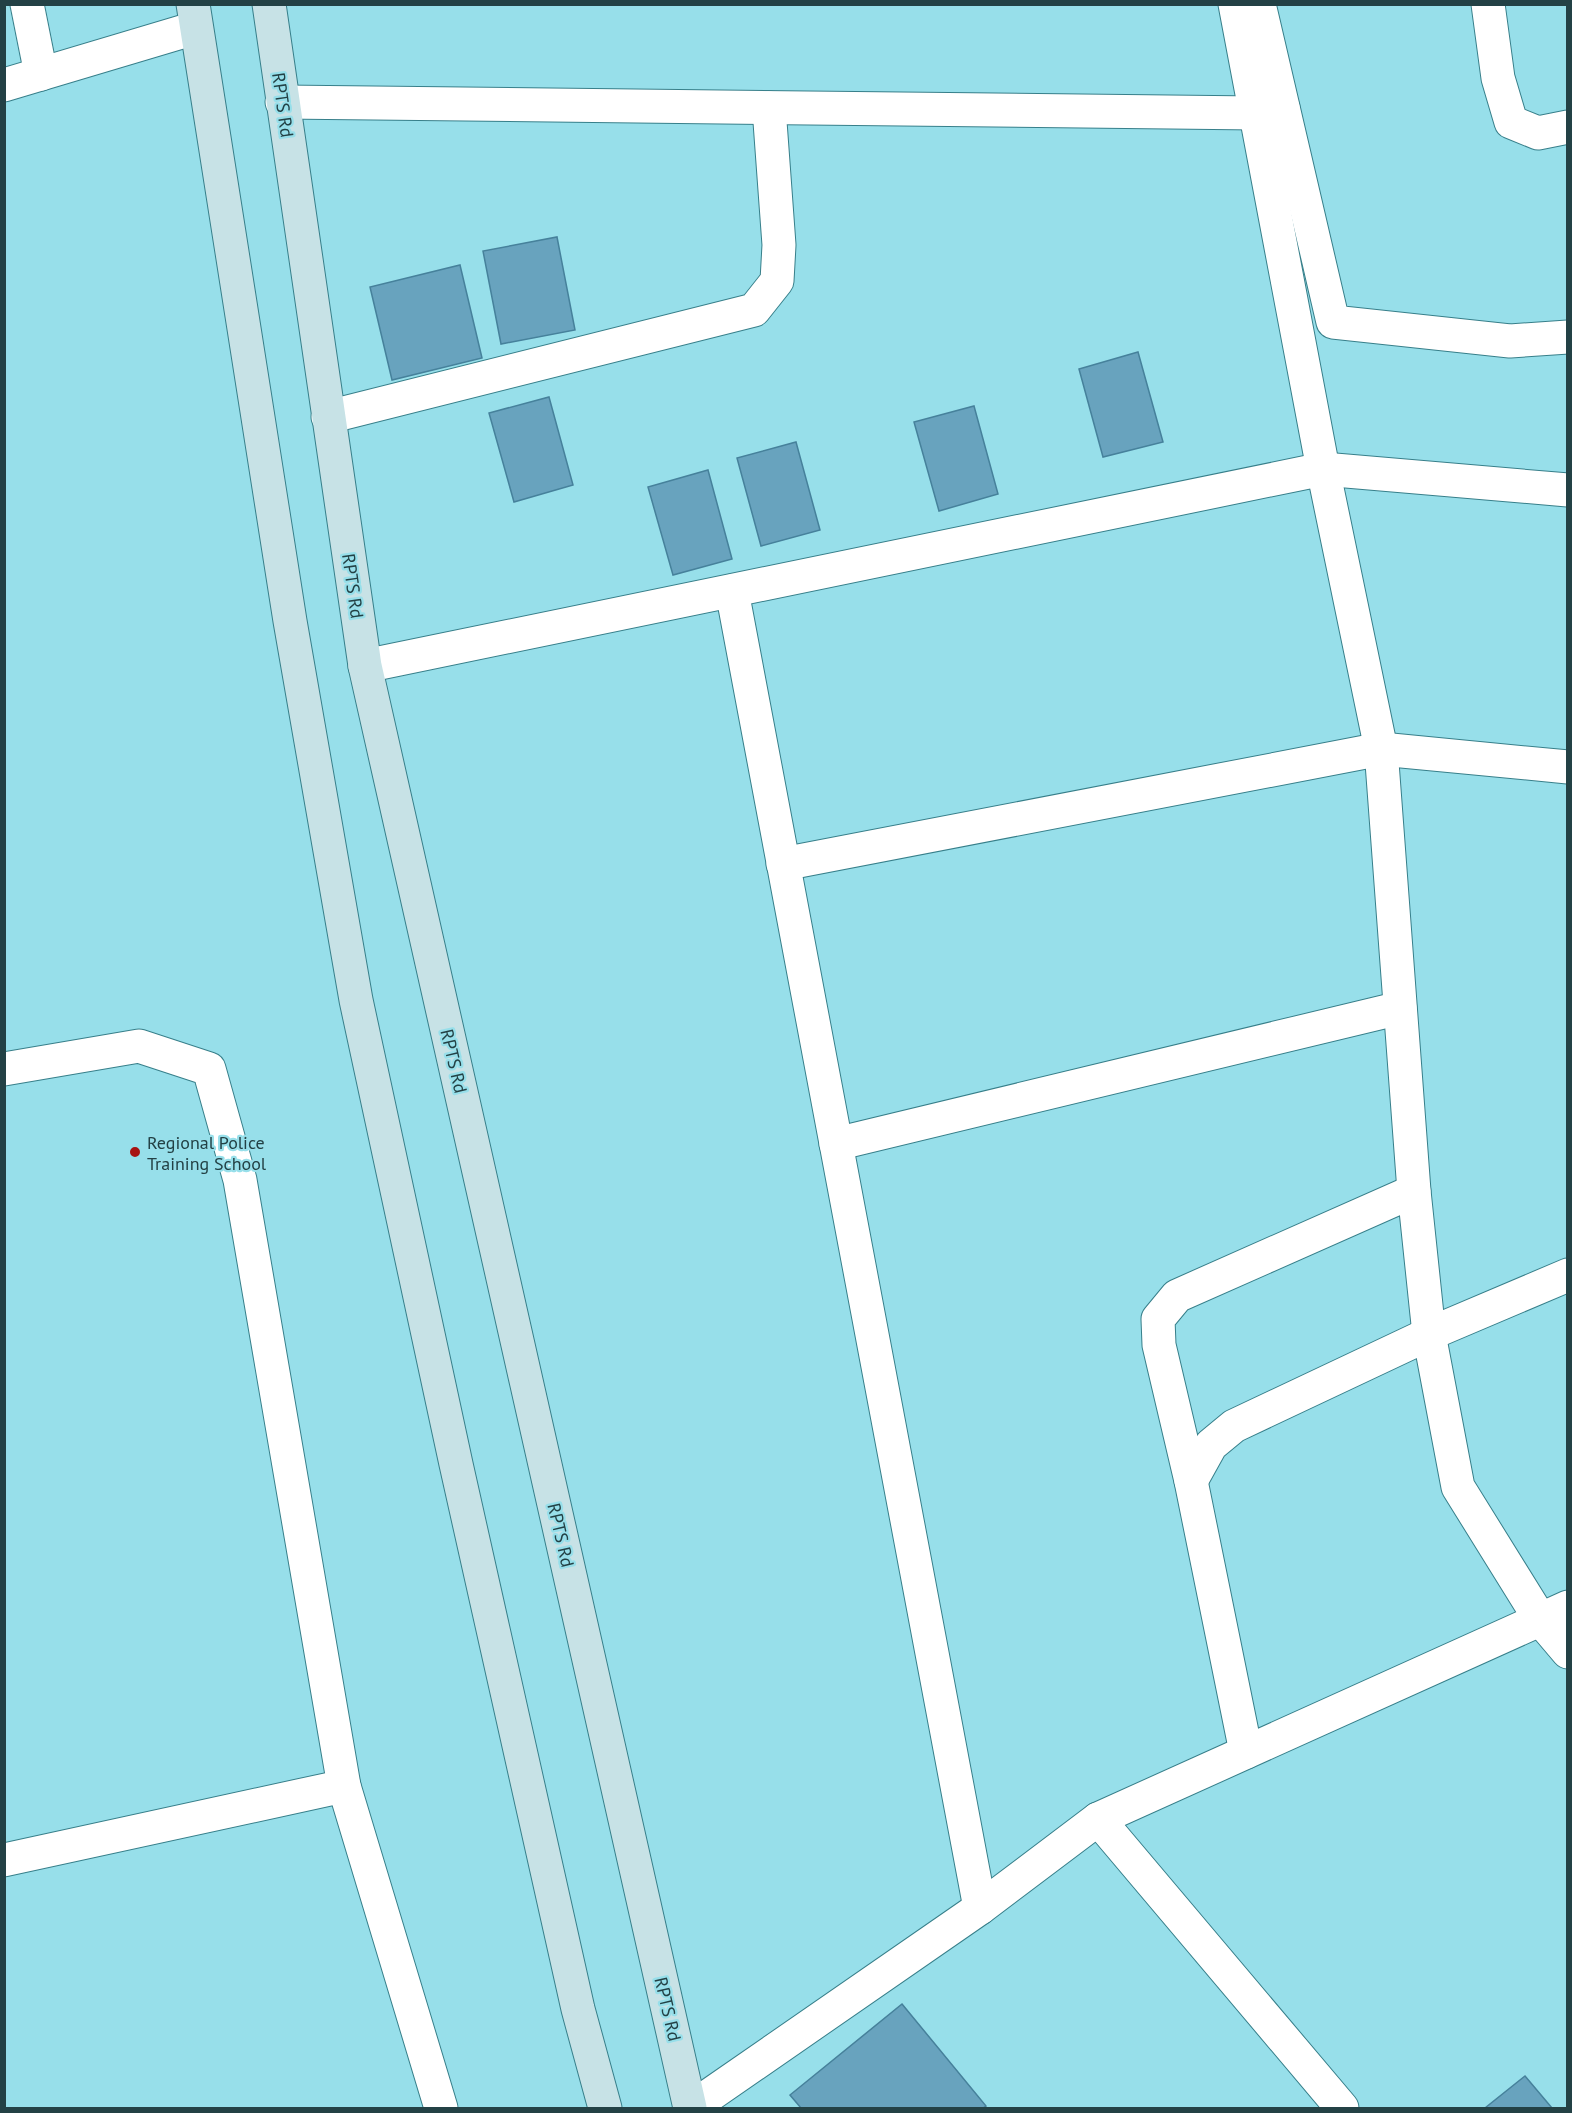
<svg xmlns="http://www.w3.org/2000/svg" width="1572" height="2113" viewBox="0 0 1572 2113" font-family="'PT Sans',sans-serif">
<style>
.building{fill:#68a3be;stroke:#46819b;stroke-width:1.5}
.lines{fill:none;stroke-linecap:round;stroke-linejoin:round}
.street-casing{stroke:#377f8a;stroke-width:35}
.secondary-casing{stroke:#377f8a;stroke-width:35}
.street{stroke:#fff;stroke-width:33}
.secondary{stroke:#c7e2e6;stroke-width:33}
.poi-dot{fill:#a71312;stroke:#97dfea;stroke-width:2}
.labels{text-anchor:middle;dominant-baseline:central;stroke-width:4.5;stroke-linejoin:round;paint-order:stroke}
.street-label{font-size:18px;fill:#234145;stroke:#97dfea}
.poi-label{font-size:18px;fill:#234145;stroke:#97dfea;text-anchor:start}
</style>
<rect width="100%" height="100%" fill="#97dfea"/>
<!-- building -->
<g class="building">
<path d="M557,237l18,93 -74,14 -18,-93z"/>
<path d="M460,265l22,93 -90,22 -22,-93z"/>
<path d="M1138,352l25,90 -60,15 -24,-88z"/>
<path d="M549,397l24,88 -59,17 -25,-89z"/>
<path d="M974,406l24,88 -59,17 -25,-89z"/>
<path d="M796,442l24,88 -59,16 -24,-88z"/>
<path d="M708,470l24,89 -59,16 -25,-88z"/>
<path d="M902,2004l84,102 -3,2h-182l-11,-13z"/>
<path d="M1525,2076l27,32h-67z"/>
</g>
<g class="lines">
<defs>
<g id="street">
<path d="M27,4l14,70"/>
<path d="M1235,4l88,465 58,280 33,442 15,143 29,153 82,132 28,33"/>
<path d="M1259,4l74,318 177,19 58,-4"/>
<path d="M1488,4l10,74 13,44 27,11 30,-6"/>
<path d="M4,85l191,-57"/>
<path d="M282,102l975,11 26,-5"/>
<path d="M328,417l426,-107 23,-29 2,-36 -10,-137"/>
<path d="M732,591l248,1317"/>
<path d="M365,666l958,-197 245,21"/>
<path d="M783,864l598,-115 187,18"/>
<path d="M4,1069l135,-23 70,23 31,111 104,606 97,322"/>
<path d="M836,1144l564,-136"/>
<path d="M1191,1481l20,-36 23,-19 195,-92 139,-59"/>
<path d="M1246,1752l-55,-271 -32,-136 -1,-26 19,-23 237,-105"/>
<path d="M1098,1819l244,289"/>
<path d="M4,1860l340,-74"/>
<path d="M691,2108l289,-200 118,-89 470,-212"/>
</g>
<g id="secondary">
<path d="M193,4l97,617 66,379 100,464 122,545 27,99"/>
<path d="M269,4l96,662 325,1442"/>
</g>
</defs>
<!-- street casing -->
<use href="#street" class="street-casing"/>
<!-- secondary casing -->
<use href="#secondary" class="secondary-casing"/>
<!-- street -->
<use href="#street" class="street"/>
<!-- secondary -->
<use href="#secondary" class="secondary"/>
</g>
<!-- markers -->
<circle class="poi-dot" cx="135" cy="1152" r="6"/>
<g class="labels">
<!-- street labels -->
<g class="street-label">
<text transform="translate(283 105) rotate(82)">RPTS Rd</text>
<text transform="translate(353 586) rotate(82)">RPTS Rd</text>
<text transform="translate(454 1061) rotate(77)">RPTS Rd</text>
<text transform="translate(561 1535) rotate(77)">RPTS Rd</text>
<text transform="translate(668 2009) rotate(77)">RPTS Rd</text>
</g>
<!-- poi labels -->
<g class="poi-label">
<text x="147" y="1142">Regional Police<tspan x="147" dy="21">Training School</tspan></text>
</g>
</g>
<!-- border -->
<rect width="1572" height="2113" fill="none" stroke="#234145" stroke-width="12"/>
</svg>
